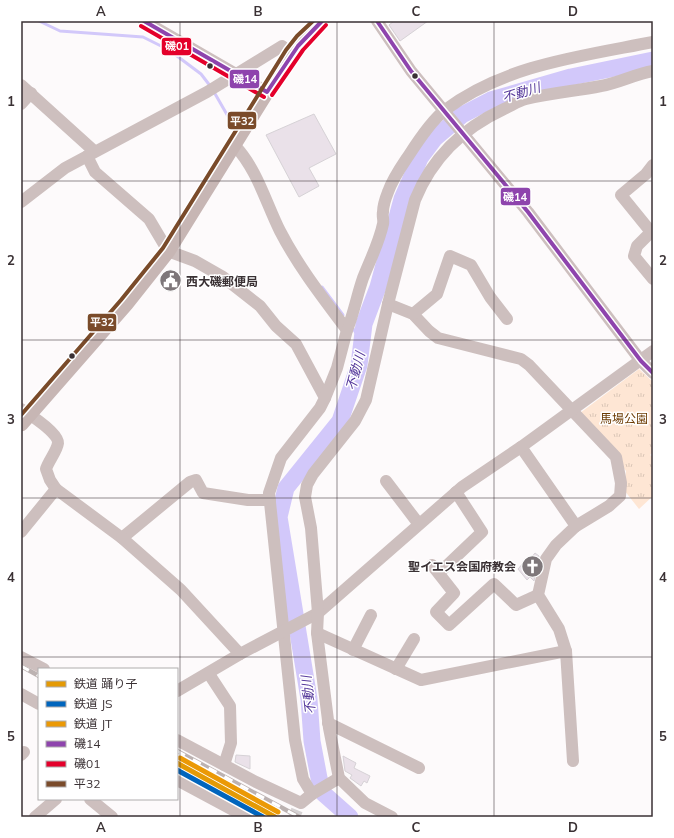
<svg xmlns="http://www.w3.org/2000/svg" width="674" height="838" viewBox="0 0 674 838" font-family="Mulish,'Noto Sans JP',sans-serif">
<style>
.park{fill:url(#park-tufts)}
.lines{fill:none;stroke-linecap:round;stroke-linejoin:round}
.stream{stroke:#d2c8fa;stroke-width:3}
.river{stroke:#d2c8fa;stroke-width:17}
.building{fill:#eae1e9;stroke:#d6d2d6}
.minor-tunnel{stroke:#d6d2d3;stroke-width:12;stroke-dasharray:12 6;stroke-linecap:butt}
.minor{stroke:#cdbfbe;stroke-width:12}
.major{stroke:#c7b6b4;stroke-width:15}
.rail-casing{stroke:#bcb2b1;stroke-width:4.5}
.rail{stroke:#fff;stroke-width:3;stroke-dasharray:9;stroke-linecap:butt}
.bus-1-casing{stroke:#fff;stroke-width:7}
.bus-2-casing{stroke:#fff;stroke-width:7}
.bus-3-casing{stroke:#fff;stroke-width:7}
.bus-1{stroke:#8e44ad;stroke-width:4}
.bus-2{stroke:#e4002b;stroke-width:4}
.bus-3{stroke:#7a4b2a;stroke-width:4}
.rail-1-casing{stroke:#fff;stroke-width:8}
.rail-2-casing{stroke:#fff;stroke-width:8}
.rail-3-casing{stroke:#fff;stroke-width:8}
.rail-1{stroke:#e49a05;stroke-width:5}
.rail-2{stroke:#0065bd;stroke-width:5}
.rail-3{stroke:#eb9905;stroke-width:5}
.grid{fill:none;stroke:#3a3134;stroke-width:1;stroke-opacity:0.55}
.bus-dot{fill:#3a3134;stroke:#fff;stroke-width:1.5}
.labels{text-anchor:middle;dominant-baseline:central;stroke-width:3;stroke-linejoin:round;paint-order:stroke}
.poi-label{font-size:12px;font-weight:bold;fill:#3a3134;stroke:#fff;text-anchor:start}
.park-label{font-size:12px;fill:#6d3c04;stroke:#fff}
.water-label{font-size:13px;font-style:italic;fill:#54379a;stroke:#fff}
.line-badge{stroke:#fff;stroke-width:1.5}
.badge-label{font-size:11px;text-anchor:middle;font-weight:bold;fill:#fff}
.neatline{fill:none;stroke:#3a3134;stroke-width:1.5}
.grid-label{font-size:13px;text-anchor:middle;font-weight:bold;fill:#3a3134}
</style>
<defs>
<pattern id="park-tufts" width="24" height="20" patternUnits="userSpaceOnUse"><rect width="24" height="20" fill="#fee6d4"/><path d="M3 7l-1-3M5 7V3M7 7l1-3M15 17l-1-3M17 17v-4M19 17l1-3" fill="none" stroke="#dac6b7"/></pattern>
</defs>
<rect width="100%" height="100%" fill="#fdfafb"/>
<!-- park -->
<path class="park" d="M639,369l14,13v70l-3,3 3,2v39l-14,13 -15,-19 2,-19 -46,-58z"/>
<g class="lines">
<!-- stream -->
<g class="stream">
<path d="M39,21l21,10 83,6 26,13 32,24 10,13"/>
<path d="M214,92l23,40"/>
<path d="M322,287l21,28"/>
<path d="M352,327l10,15"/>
</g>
<!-- river -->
<path class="river" d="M350,817l-26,-23 -5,-16 -7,-37 -3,-42 -30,-182 7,-29 54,-67 19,-56 5,-41 14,-37 24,-88 18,-41 15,-20 27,-23 29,-15 80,-23 82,-17"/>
</g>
<!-- building -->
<g class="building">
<path d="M394,21h34l-28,20 -11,-16z"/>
<path d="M314,114l22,40 -27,14 10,18 -20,11 -33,-62z"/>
<path d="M535,553l4,3 -5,25 -4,-4 -3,3 -9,-11 7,-8 2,2z"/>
<path d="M236,755l14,1v13l-15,-7z"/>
<path d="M343,756l13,7 -2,5 16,8 -3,7 -3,-2 -3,5 -11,-8 2,-3 -7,-4z"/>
</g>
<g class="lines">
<!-- minor-tunnel -->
<path class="minor-tunnel" d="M294,817l3,-7"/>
<!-- minor -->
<g class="minor">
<path d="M144,21l123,71"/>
<path d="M377,21l34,50 117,141 113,149 12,12"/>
<path d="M21,85l73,66"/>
<path d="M21,104l10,-11"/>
<path d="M235,146c22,23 31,57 45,85 18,35 43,67 67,99 7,-17 10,-35 16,-52 7,-18 16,-35 20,-54 1,-4 -1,-8 0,-12 0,-6 3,-15 5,-20 5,-14 13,-25 21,-37 9,-14 23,-35 36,-45 59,-45 137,-54 208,-68"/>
<path d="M87,156l8,16 54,47 19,32 27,10 28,16 37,29 16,20 20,18 29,54 -5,10 -39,50 -12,35 26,247 8,39 9,15"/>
<path d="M653,165l-7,9 -25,21 30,37 -14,14 -3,10 19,23"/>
<path d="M21,202l44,-34 142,-76 75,-46 9,7"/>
<path d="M388,304l25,10 16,17 9,7 83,21 8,6 87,92 5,26 -1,13 -11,10 -33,20"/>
<path d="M413,314l24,-20 13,-38 21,9 19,32 17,22"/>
<path d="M325,398l12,-30 10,-38"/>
<path d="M21,409c8,5 38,24 37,34 -1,8 -9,17 -12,26l4,11 6,9"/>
<path d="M521,447l55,79 -20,19 -10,14 -8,36 21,34 7,22"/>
<path d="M386,481l32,42"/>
<path d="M21,532l35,-43 66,49 68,-56 6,-2 7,13 45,7h22"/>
<path d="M122,538l59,52 59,64"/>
<path d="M432,565l22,28 -18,19 13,13 45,-41 22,21 22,-10"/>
<path d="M439,573l43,-41 -26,-40"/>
<path d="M317,633l104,47 145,-29 7,110"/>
<path d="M353,650l18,-35"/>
<path d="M21,657l23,12"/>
<path d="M396,669l18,-30"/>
<path d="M209,674l21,32 1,37 -7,22"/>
<path d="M177,691l63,-37 78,-41 144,-126 59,-40 132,-96"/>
<path d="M21,694l18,10"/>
<path d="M328,723l91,45"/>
<path d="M177,740l79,42 45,21 11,-9 27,-16"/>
<path d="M21,755l3,-3"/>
<path d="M177,780l69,37"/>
<path d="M90,799l22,18"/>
<path d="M35,817l21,-18"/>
<path d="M392,817l-27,-14 -26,-25 -10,-50 -12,-95 1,-20 -7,-85 -6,-31 2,-12 6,-11 42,-53 11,-21 22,-96 27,-104c17,-42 48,-72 89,-91 7,-3 14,-8 22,-10 24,-6 50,-8 75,-13 18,-3 34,-12 52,-15"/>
</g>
<!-- major -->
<path class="major" d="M21,424l105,-120 42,-53 123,-198 10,-13 21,-19"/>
<defs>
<g id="rail">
<path d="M21,666l18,10"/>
<path d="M177,751l122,66"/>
</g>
</defs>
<!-- rail casing -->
<use href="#rail" class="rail-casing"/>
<!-- rail -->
<use href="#rail" class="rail"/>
<defs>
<g id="bus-1">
<path d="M144,21l123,71 31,-46 24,-25"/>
<path d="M377,21l34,50 117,141 113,149 12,12"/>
</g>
<g id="bus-2">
<path d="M141,26l123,71"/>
<path d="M272,95l31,-45 23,-25"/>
</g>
<path id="bus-3" d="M21,415l100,-115 42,-52 123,-198 11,-14 16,-15"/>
</defs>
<!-- bus-1 casing -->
<use href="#bus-1" class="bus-1-casing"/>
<!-- bus-2 casing -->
<use href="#bus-2" class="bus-2-casing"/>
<!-- bus-3 casing -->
<use href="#bus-3" class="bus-3-casing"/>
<!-- bus-1 -->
<use href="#bus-1" class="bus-1"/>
<!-- bus-2 -->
<use href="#bus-2" class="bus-2"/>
<!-- bus-3 -->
<use href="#bus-3" class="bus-3"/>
<defs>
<path id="rail-1" d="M177,763l98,54"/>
<path id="rail-2" d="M177,770l86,47"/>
<path id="rail-3" d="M180,758l98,54"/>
</defs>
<!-- rail-1 casing -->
<use href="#rail-1" class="rail-1-casing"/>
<!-- rail-2 casing -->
<use href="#rail-2" class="rail-2-casing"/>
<!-- rail-3 casing -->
<use href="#rail-3" class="rail-3-casing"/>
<!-- rail-1 -->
<use href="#rail-1" class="rail-1"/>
<!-- rail-2 -->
<use href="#rail-2" class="rail-2"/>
<!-- rail-3 -->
<use href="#rail-3" class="rail-3"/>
</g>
<!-- grid -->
<path class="grid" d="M180,21v796M337,21v796M494,21v796M21,181h632M21,340h632M21,498h632M21,657h632"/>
<!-- icons -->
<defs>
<symbol id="civic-disc" viewBox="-11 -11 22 22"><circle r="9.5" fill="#7e777a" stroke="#fff"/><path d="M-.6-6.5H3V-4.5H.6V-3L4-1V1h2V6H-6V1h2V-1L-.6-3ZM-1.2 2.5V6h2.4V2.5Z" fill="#fff"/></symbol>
<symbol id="church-disc" viewBox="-11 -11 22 22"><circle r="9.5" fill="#7e777a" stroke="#fff"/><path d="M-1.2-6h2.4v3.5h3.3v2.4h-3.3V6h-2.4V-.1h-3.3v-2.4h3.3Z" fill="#fff"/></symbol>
</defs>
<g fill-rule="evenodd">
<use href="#civic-disc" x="158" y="268" width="25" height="25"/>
<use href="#church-disc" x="520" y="554" width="25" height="25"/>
</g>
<!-- markers -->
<g class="bus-dot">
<circle cx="210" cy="66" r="3.5"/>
<circle cx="415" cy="76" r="3.5"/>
<circle cx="72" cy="356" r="3.5"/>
</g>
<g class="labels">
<!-- poi labels -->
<g class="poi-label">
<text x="186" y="281">西大磯郵便局</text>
<text x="516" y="566" text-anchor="end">聖イエス会国府教会</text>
</g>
<!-- park labels -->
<g class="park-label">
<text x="624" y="418">馬場公園</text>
</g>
<!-- water labels -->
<g class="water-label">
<text transform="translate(521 92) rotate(-17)">不動川</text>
<text transform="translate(355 371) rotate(-75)">不動川</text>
<text transform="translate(308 695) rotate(-97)">不動川</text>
</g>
</g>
<g class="line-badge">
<rect x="161" y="37" width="31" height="19" rx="4" fill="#e4002b"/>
<rect x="229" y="69" width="31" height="20" rx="4" fill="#8e44ad"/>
<rect x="227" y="111" width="30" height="19" rx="4" fill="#7a4b2a"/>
<rect x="500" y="187" width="31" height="19" rx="4" fill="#8e44ad"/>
<rect x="87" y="313" width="30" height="19" rx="4" fill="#7a4b2a"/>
</g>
<g class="badge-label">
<text x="177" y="50">磯01</text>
<text x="245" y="83">磯14</text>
<text x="242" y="125">平32</text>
<text x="515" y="201">磯14</text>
<text x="102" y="326">平32</text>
</g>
<!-- border -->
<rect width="674" height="838" fill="none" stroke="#ffffff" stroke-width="44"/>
<!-- legend -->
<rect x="38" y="668" width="140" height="132" fill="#ffffff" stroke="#b0adae"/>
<rect x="46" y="681" width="20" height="6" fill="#e49a05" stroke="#b0adae"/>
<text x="74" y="688" font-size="12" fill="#3a3134">鉄道 踊り子</text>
<rect x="46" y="701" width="20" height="6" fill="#0065bd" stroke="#b0adae"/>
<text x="74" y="708" font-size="12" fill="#3a3134">鉄道 JS</text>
<rect x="46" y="721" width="20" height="6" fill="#eb9905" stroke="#b0adae"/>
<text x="74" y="728" font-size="12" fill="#3a3134">鉄道 JT</text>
<rect x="46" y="741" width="20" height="6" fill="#8e44ad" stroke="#b0adae"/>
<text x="74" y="748" font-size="12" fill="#3a3134">磯14</text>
<rect x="46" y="761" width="20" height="6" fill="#e4002b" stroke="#b0adae"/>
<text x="74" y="768" font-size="12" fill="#3a3134">磯01</text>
<rect x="46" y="781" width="20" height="6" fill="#7a4b2a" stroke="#b0adae"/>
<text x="74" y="788" font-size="12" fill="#3a3134">平32</text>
<rect x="22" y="22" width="630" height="794" class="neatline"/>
<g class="grid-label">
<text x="101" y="16">A</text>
<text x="258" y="16">B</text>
<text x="416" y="16">C</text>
<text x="573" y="16">D</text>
<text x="11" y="106">1</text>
<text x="663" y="106">1</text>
<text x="11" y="265">2</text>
<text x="663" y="265">2</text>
<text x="11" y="424">3</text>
<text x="663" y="424">3</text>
<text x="11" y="582">4</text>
<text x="663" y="582">4</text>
<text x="11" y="741">5</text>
<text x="663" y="741">5</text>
<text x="101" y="832">A</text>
<text x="258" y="832">B</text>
<text x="416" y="832">C</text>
<text x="573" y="832">D</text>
</g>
</svg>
